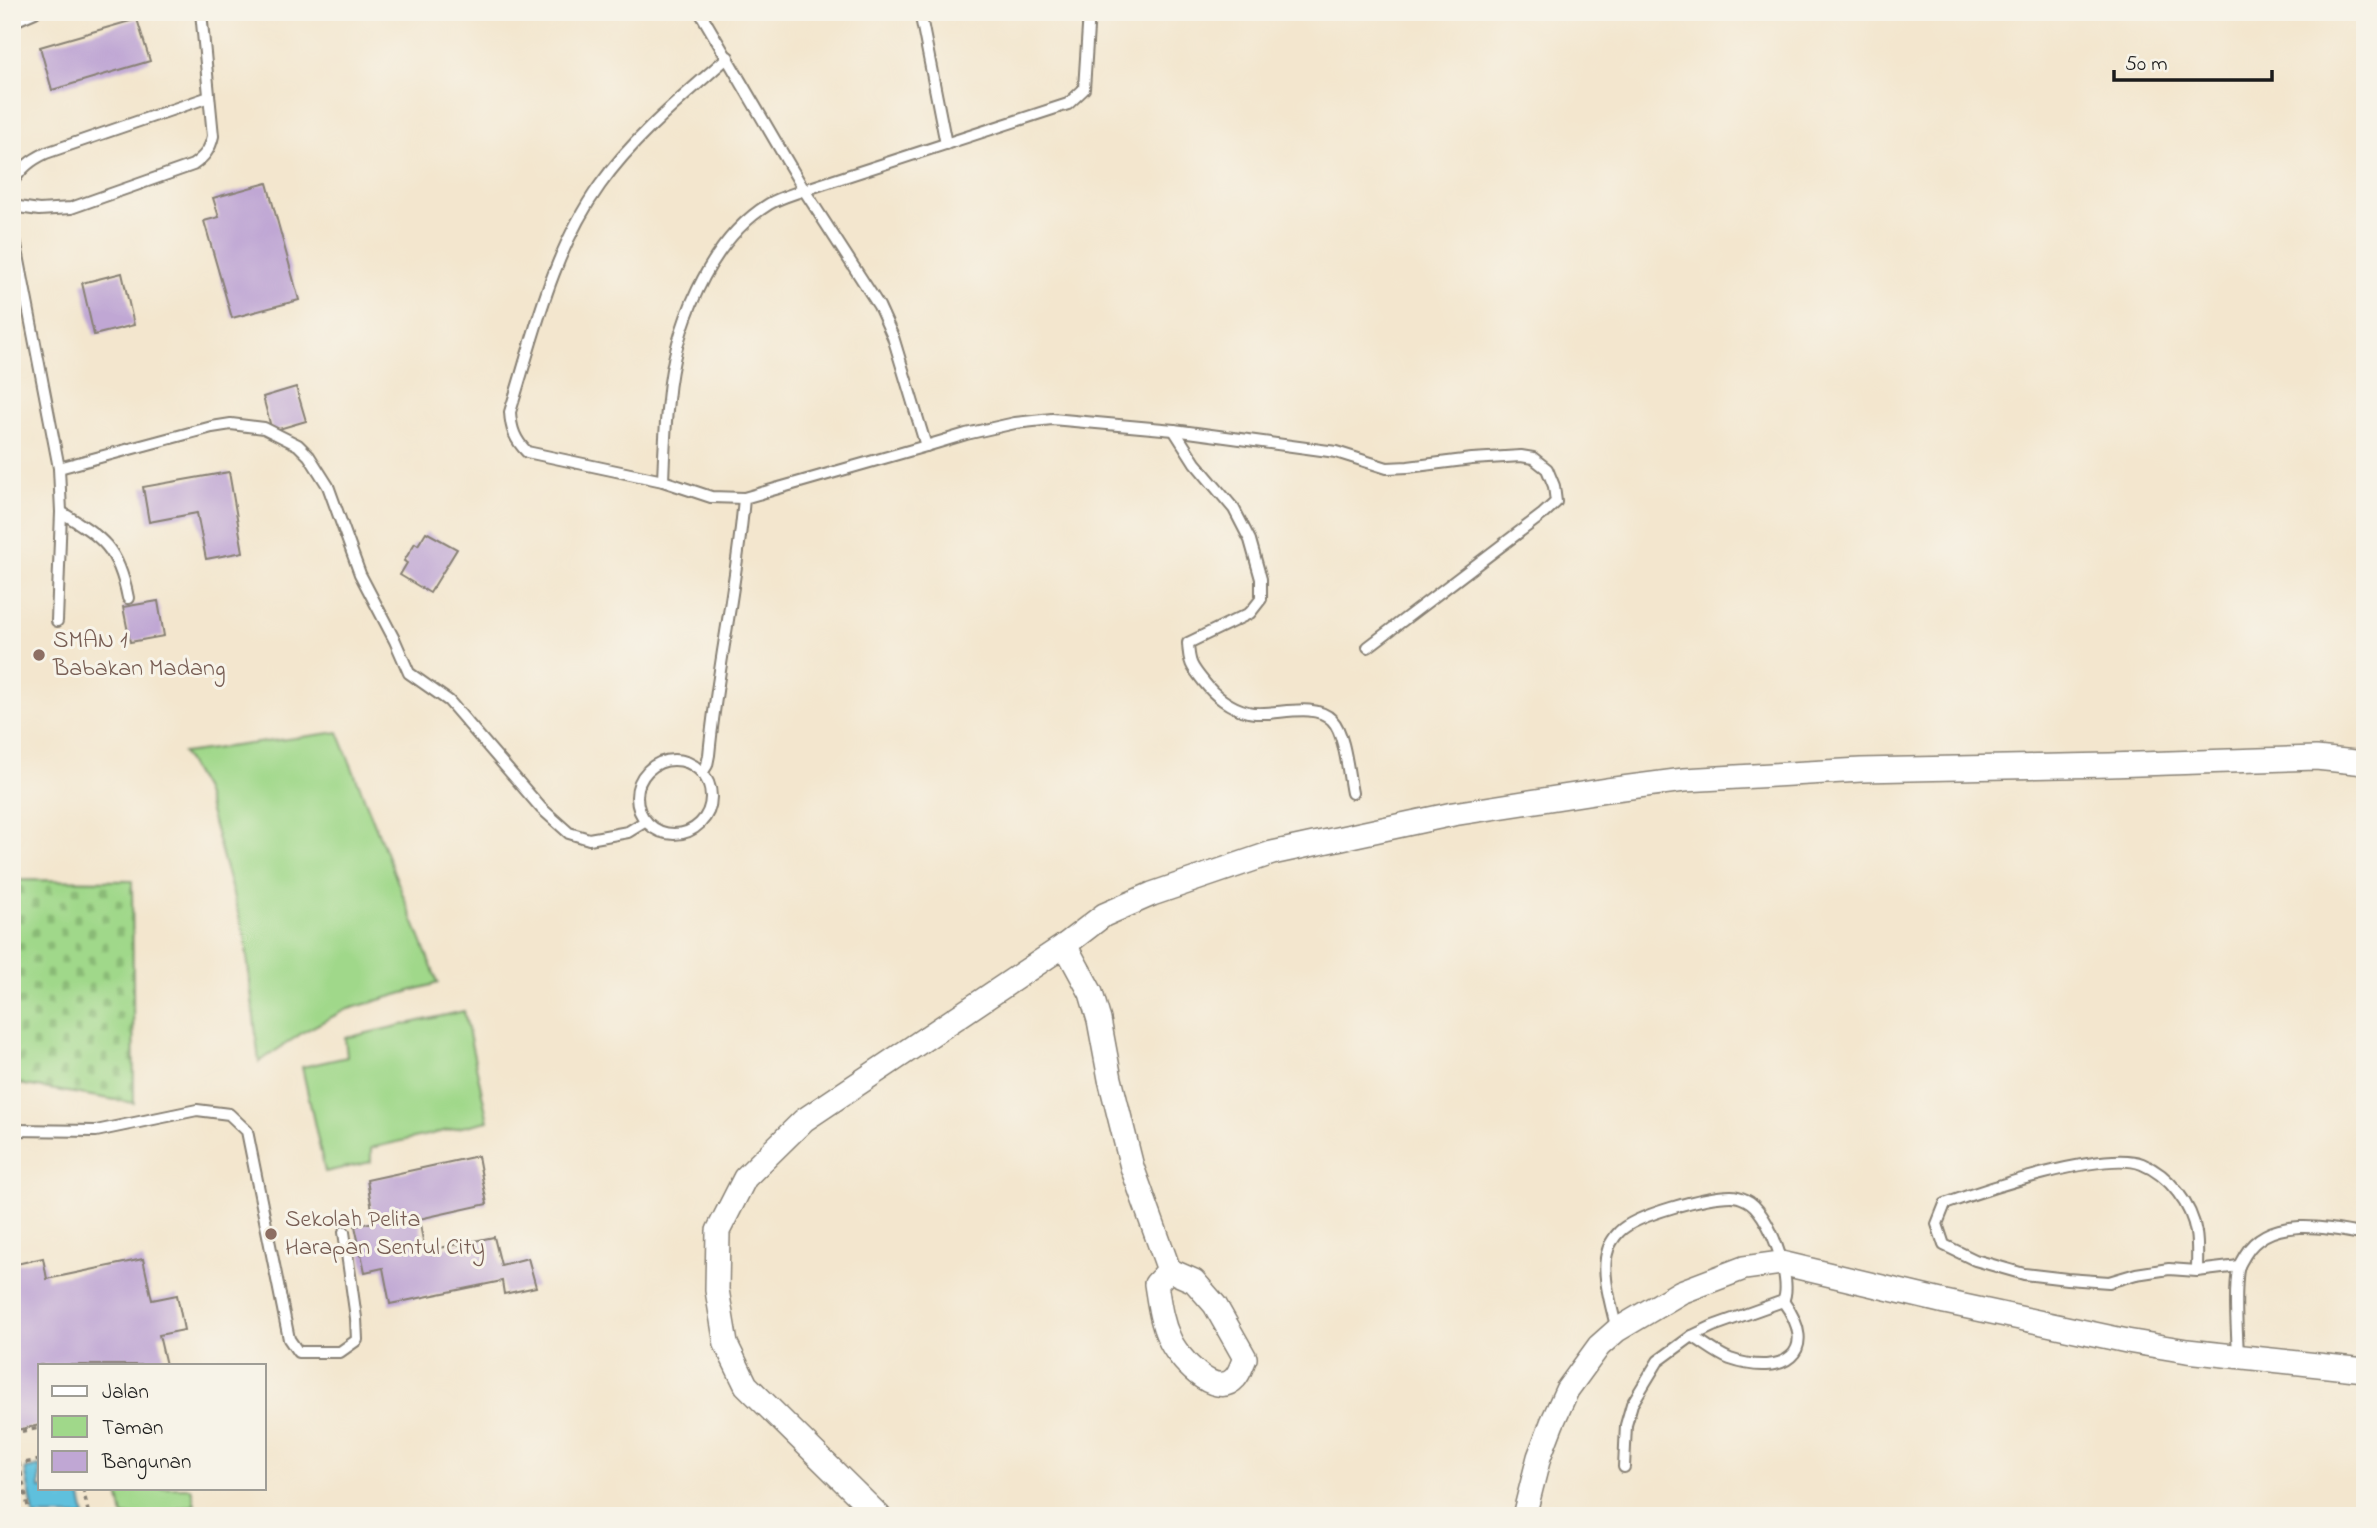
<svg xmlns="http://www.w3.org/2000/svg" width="2377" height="1528" viewBox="0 0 2377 1528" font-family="'Indie Flower',sans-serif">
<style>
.green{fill:#a0d88a;stroke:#5e7a53;stroke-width:2}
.cemetery{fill:url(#cemetery-stones);stroke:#5e7a53;stroke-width:2}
.water{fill:#5ec0dd;stroke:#3d6e7c;stroke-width:2}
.building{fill:#c0a7d4}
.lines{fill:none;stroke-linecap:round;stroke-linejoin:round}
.lane-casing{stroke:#888175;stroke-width:14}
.street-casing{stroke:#888175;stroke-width:26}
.path{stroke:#888175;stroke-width:3.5;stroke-dasharray:5 5;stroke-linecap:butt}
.lane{stroke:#fff;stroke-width:10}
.street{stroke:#fff;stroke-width:23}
.education-dot{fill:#8d6e63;stroke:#f7f3e8;stroke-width:2.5}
.labels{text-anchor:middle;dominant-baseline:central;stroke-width:6;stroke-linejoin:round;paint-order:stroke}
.education-label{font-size:24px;fill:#785e54;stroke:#f7f3e8;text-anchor:start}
</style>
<defs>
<pattern id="cemetery-stones" width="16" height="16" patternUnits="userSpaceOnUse" patternTransform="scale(1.75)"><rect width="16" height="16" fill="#a0d88a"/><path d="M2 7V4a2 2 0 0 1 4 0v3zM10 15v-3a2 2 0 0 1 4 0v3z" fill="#89b976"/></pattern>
</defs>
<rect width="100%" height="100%" fill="#f7f3e8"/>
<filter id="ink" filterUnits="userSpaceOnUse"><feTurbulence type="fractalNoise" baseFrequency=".0143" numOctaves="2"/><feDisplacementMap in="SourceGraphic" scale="14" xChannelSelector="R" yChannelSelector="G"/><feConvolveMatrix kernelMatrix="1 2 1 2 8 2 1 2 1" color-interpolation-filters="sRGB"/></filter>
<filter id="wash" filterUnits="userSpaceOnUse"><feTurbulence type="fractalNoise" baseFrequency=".00686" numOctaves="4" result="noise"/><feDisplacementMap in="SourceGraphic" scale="28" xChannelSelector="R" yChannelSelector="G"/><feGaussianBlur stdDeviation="1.57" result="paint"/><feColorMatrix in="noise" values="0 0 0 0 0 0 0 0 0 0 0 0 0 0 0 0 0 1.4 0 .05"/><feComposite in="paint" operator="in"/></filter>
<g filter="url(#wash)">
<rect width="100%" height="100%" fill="#f3e6ce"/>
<!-- green -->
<g class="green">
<path d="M338,732l100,251 -93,27 -40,21 -46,31 -14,-124 -41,-148 -21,-37z"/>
<path d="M464,1011l24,110 -117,27v14l-46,10 -23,-105 45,-10 -2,-19z"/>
<path d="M117,1488h74l4,17 -50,11h-22z"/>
</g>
<!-- cemetery -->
<path class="cemetery" d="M12,880l120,1 2,222 -122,-20z"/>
<!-- water -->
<path class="water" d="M40,1466v22h39l6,28h-51l-9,-47z"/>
<g id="blocks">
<!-- building -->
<g class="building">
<path d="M137,19l13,42 -98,29 -12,-43z"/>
<path d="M267,183l32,117 -67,18 -28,-97 15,-4 -6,-19z"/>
<path d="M122,273l12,52 -40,10 -12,-52z"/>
<path d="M296,387l10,34 -34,10 -9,-34z"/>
<path d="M229,472l14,80 -37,7 -9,-46 -48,9 -6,-35z"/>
<path d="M426,532l31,17 -27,44 -30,-18 7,-12 -3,-2 11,-18 3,2z"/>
<path d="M158,601l6,35 -34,6 -7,-35z"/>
<path d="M478,1156l9,48 -68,15 6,32 69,-14 7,28 27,-7 8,29 -32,7 -2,-13 -112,23 -7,-36 -18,4 -10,-46 19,-4 -7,-42z"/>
<path d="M43,1258l4,21 96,-20 9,41 25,-5 7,35 -25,5 7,30h-126v60l-28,6v-166z"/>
</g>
</g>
</g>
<g filter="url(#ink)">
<use href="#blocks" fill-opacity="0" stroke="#888175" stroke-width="2"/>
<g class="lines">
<defs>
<g id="lane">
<path d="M700,12l104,178 75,116 14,31 33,109 40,-12 49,-11 37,-4 122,11 162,22 51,16 21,-1 64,-8 49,-3 12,2 14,11 7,17 2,16 -13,12 -175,133"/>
<path d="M920,12l26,132"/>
<path d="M12,22l23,-10"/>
<path d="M728,57c-45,40 -93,79 -128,128 -48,67 -66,150 -90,227 1,17 5,28 17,40l136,29 48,16 33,1"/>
<path d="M12,183c9,-15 19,-23 34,-30l163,-56"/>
<path d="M12,206l27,4 32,-2 122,-43c11,-8 17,-15 20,-29l-12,-124"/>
<path d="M12,224l47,244 2,44 -4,109"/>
<path d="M1174,430l21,33 39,46 16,31 11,39v20l-11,14 -62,30c1,20 3,23 16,39 10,13 26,26 44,30 23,6 65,-12 84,8 13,13 16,54 20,73"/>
<path d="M59,468l153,-41 19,-3 33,4 34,17 11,11 19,30 32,88 35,67 14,32 40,28 92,107 28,25 20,6 39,-7 18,-11"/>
<path d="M663,481c1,-27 2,-55 5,-81 6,-70 39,-158 101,-196 10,-6 24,-10 35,-14l264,-86 16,-15 5,-77"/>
<path d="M61,512c42,26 57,35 67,86"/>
<circle cx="674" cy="797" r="37"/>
<path d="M702,773l5,-8 2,-10c8,-86 28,-170 35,-257l182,-52"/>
<path d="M12,1130l84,1 101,-21 32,4 18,17 42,208 9,13h42l17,-12 -1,-22 -12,-86"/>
<path d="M2197,1271c0,-12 1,-26 -1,-38 -4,-28 -27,-58 -54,-69 -36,-15 -159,26 -197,40l-8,20 7,21 31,15 49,14 43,5 42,3 27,-8 33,-5 28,2 42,-5"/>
<path d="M1617,1330c-5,-22 -17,-58 -9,-80 1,-5 7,-14 11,-18 16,-17 88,-36 112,-36 5,0 11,2 15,4 22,9 48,81 37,101l-70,25 -21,10 -34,25 -26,43 -6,21 -2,42"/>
<path d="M1692,1336c12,7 25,18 38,23 52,18 92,-5 53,-58"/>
<path d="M2238,1356c-1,-29 -4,-59 0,-87 1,-5 5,-10 7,-14 23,-40 82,-28 120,-20"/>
</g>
<g id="street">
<path d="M1065,945l26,48 8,27 11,59 22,88 37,103 -13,14c3,19 5,37 13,54 7,18 46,63 66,40 5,-5 7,-14 10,-20l-30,-53 -21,-24 -25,-11"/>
<path d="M879,1516l-133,-131 -20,-41 -9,-54 1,-59 27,-53 59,-58 261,-175 39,-30 48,-21 120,-41 181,-39 154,-24 77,-10 177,-10 249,-5 206,-7 49,5"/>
<path d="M1524,1516l15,-59 13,-34 15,-33 32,-44 18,-16 64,-38 63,-24 37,-5 164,39 182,39 60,10 178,19"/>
</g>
</defs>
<!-- lane casing -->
<use href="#lane" class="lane-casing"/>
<!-- street casing -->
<use href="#street" class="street-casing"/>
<!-- path -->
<g class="path">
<path d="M12,1433l28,-5"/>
<path d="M12,1446h3l4,18"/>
<path d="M83,1488l6,28"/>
<path d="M30,1516l-11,-52 21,-4"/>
</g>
<!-- lane -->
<use href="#lane" class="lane"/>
<!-- street -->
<use href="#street" class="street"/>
</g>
</g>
<!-- markers -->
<g class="education-dot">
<circle cx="39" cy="655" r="7"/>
<circle cx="271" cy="1234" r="7"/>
</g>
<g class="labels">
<!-- education labels -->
<g class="education-label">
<text x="53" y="641">SMAN 1<tspan x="53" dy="28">Babakan Madang</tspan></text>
<text x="285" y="1220">Sekolah Pelita<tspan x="285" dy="28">Harapan Sentul City</tspan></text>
</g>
</g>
<!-- margin -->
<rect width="2377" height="1528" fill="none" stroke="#f7f3e8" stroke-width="42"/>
<!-- legend -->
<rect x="38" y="1364" width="228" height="126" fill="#f7f3e8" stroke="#9f9d96" stroke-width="2"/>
<rect x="52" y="1386" width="35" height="10" fill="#ffffff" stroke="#9f9d96" stroke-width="2"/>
<text x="102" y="1398" font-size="21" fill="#1c1c1c">Jalan</text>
<rect x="52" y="1416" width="35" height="21" fill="#a0d88a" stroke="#9f9d96" stroke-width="2"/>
<text x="102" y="1434" font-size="21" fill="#1c1c1c">Taman</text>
<rect x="52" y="1451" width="35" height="21" fill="#c0a7d4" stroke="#9f9d96" stroke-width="2"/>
<text x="102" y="1468" font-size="21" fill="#1c1c1c">Bangunan</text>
<!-- scale -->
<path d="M2114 70v10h158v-10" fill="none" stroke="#1c1c1c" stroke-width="3.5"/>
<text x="2125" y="70" font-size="21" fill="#1c1c1c" stroke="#f7f3e8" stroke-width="5" paint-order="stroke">50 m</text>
</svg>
